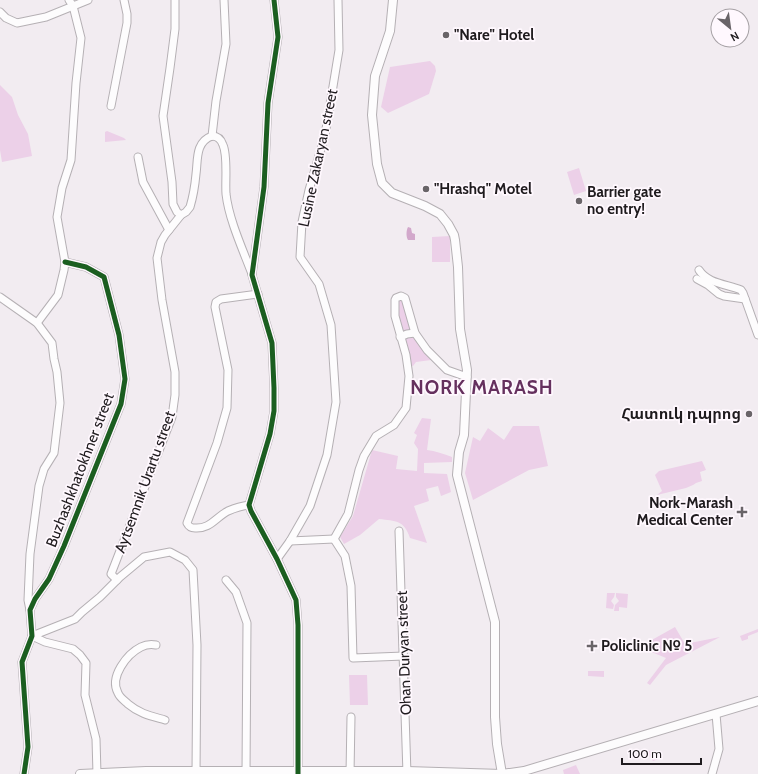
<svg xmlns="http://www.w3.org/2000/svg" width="758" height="774" viewBox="0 0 758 774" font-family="Cabin,'Noto Sans Armenian',sans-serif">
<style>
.green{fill:#ecd0e8}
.water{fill:#d2a8cb}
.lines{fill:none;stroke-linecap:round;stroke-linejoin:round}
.minor-casing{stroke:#b5b0b4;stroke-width:9}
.major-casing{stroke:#b5b0b4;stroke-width:10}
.minor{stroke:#fdfcfd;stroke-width:7}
.major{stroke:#fdfcfd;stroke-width:8}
.cycleway-casing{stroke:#fff8fe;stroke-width:8}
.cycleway{stroke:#1b5e20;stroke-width:5}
.poi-dot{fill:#696468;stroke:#fff8fe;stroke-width:1.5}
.labels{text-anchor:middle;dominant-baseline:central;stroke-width:3.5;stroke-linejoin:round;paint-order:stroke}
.poi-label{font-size:15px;font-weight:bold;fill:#1f1b1e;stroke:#fff8fe;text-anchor:start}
.street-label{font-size:15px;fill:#1f1b1e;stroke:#fff8fe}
.district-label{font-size:19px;font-weight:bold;letter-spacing:1px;fill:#65305e;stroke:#fff8fe}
</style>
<rect width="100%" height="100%" fill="#f2ecf1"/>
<!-- green -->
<g class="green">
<path d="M430,61l5,5 1,5 -7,23 -41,19 -7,-6 9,-40z"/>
<path d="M0,85l12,12 6,18 10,19 4,22 -30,6 -2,-12z"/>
<path d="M107,131l17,7 2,2 -21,2v-10z"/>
<path d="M579,168l7,23 -12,4 -7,-23z"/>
<path d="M450,236v26h-18v-25z"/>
<path d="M398,299h5l8,30 -1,1 -8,3 -6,-20z"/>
<path d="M413,336l14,20 4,4 -15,2 -3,4 -3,-1 -6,-28z"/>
<path d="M422,418l9,1 -4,31c8,1 17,4 25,7v5l-28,1v10l23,1 4,18 -10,4 -3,-10 -12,3 3,12 -15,5 13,37 -17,-5c-6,-18 -14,-17 -31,-19l-19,16 -16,9 -4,-7 13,-21 19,-66 26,6 -2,13 21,2 1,-22 -4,-6 3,-8 -3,-2z"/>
<path d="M513,426h26l9,40 -19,4 -56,30 -8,-27 8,-36 7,4 8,-13 16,12z"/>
<path d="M702,461l4,9 -6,2 2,9 -6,2 -3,2 -7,3 -29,7 5,-4 -7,-16 4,-4z"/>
<path d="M607,593h8l-1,4 -3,4 3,4 -1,4 -7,-1z"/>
<path d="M616,593l12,1 -1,14 -8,-1v4h-5l1,-6 4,-4 -3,-4z"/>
<path d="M675,627l10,17 35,-7 -54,28 -16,20 -3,-2 19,-25 -17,-7 1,-10z"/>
<path d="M758,629v3l-10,4v3l-6,2 -2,-5z"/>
<path d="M588,671h16v6l-16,-1z"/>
<path d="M349,675h18l1,30h-18z"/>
<path d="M653,750l9,8 -9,3 -6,-9z"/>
<path d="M576,765l4,9h-16l-1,-4z"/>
</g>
<!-- water -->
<path class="water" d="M408,227l3,1 1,5 3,1v6h-7c-2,-3 -2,-9 0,-13z"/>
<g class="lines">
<defs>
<g id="minor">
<path d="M175,0v29l-5,39 -7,48 9,66 1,22 4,8 4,3"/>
<path d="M274,0l4,37 -10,66 -4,84 -12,88 20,68 2,45v23l-4,23 -21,71 2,6 26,48 19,41 2,25v149"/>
<path d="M0,12l6,6 11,5 29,-6 42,-17"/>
<path d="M111,106l16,-83v-9l-3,-14"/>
<path d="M212,136c5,0 9,3 11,9 5,11 2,36 3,49 3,26 17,56 26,80"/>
<path d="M212,136l4,-35 10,-57 -2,-44"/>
<path d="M138,157l5,25 26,48"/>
<path d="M699,270c9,14 28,14 42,20l2,3 15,42"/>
<path d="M697,279l11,6 11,9 5,2 21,3"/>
<path d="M0,297l37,26 15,20 2,16 3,13 3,31 -6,50 -10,16 -5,17 -9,68 -2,46 2,10"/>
<path d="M37,323l21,-28 6,-25 1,-8 -8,-45 5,-29 9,-28 5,-77 5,-45 -8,-32 -4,-6"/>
<path d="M400,337l7,-3 8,-1"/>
<path d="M249,505c-8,1 -14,3 -21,6 -13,7 -18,18 -33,17 -4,0 -6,-1 -8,-5l30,-80 10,-35 1,-38 -13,-63 1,-5 5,-3 37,-5"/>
<path d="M399,531l8,243"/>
<path d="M334,539l14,-25 11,-44 5,-14 12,-20 18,-11 12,-17 3,-32 -3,-21 -11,-39v-16l1,-2 5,-2 4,2 10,35 12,17 20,20 20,7"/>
<path d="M334,539l11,17 6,30 2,72 51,-2"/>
<path d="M290,541l44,-2"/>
<path d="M277,559l13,-18 20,-35 17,-51 9,-53 -5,-77 -12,-41 -19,-27 2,-35 7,-32 16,-55 14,-85 -1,-50"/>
<path d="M117,580l-6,-6 61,-157 3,-22v-23l-13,-72 -5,-42 4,-16 4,-7 16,-20 5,-3 4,-5c3,-10 5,-22 6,-33 2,-14 -1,-32 16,-38"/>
<path d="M226,580l10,12 11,31 -1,151"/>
<path d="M32,636l43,-17 7,-7 18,-15 20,-20 24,-20 26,-5 15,8 8,10 4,75 -1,129"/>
<path d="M32,636l13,6 28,7 7,6 6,8 -1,32 11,44 1,35"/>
<path d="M156,645c-5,-1 -11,0 -15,2 -14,7 -32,30 -23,46 2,5 7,8 10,11 12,10 23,12 37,16"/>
<path d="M24,774l4,-27 -6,-85 10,-26 -2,-26 5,-11 14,-20 15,-33 57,-142 4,-25 -6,-44 -15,-58 -18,-10 -21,-5"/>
<path d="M350,774l1,-57"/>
<path d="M712,774l7,-25 -3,-35"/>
</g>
<g id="major">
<path d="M393,0l-3,31 -15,45 -3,39 5,49 5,19 10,10 33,13 15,8 8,10 6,11 1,5 3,27 2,62 7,41 -3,65 -5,17 -2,23 38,147v95l2,27 5,30"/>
<path d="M80,774l66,-3h261l95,3 22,-3 234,-70"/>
</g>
</defs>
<!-- minor casing -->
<use href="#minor" class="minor-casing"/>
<!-- major casing -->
<use href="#major" class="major-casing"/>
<!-- minor -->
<use href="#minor" class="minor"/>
<!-- major -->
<use href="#major" class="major"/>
<defs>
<g id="cycleway">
<path d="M274,0l4,37 -10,66 -4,84 -12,88 20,68 2,45v23l-4,23 -21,71 2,6 26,48 19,41 2,25v149"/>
<path d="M24,774l4,-27 -6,-85 10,-26 -2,-26 5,-11 14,-20 15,-33 57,-142 4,-25 -6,-44 -15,-58 -18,-10 -21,-5"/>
</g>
</defs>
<!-- cycleway casing -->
<use href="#cycleway" class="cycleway-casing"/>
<!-- cycleway -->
<use href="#cycleway" class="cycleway"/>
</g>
<!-- markers -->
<g class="poi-dot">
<circle cx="446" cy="35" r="4"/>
<circle cx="426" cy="189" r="4"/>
<circle cx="579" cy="201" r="4"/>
<circle cx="749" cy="414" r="4"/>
<path d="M740 506h4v4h4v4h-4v4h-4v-4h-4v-4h4z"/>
<path d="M590 640h4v4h4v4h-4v4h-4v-4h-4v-4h4z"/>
</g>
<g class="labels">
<!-- poi labels -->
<g class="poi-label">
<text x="454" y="35">"Nare" Hotel</text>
<text x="434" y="189">"Hrashq" Motel</text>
<text x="587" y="192">Barrier gate<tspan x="587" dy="17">no entry!</tspan></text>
<text x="741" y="414" text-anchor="end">Հատուկ դպրոց</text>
<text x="733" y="503" text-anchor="end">Nork-Marash<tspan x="733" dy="17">Medical Center</tspan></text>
<text x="601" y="646">Policlinic № 5</text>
</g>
<!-- street labels -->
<g class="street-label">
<text transform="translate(318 158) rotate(-78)">Lusine Zakaryan street</text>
<text transform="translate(80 470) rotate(-69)">Buzhashkhatokhner street</text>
<text transform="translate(145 482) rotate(-70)">Aytsemnik Urartu street</text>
<text transform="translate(404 653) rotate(-92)">Ohan Duryan street</text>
</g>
<!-- district labels -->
<g class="district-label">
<text x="482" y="387">NORK MARASH</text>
</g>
</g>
<!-- north arrow -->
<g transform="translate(730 28) rotate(151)"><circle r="19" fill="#fff8fe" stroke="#a5a0a4"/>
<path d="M0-3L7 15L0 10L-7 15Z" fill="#696468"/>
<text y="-6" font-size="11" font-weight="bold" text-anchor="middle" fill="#1f1b1e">N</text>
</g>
<!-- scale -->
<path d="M622 758v6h79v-6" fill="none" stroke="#1f1b1e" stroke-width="2"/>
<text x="628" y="758" font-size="12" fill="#1f1b1e" stroke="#fff8fe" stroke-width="3" paint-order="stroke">100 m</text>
</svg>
